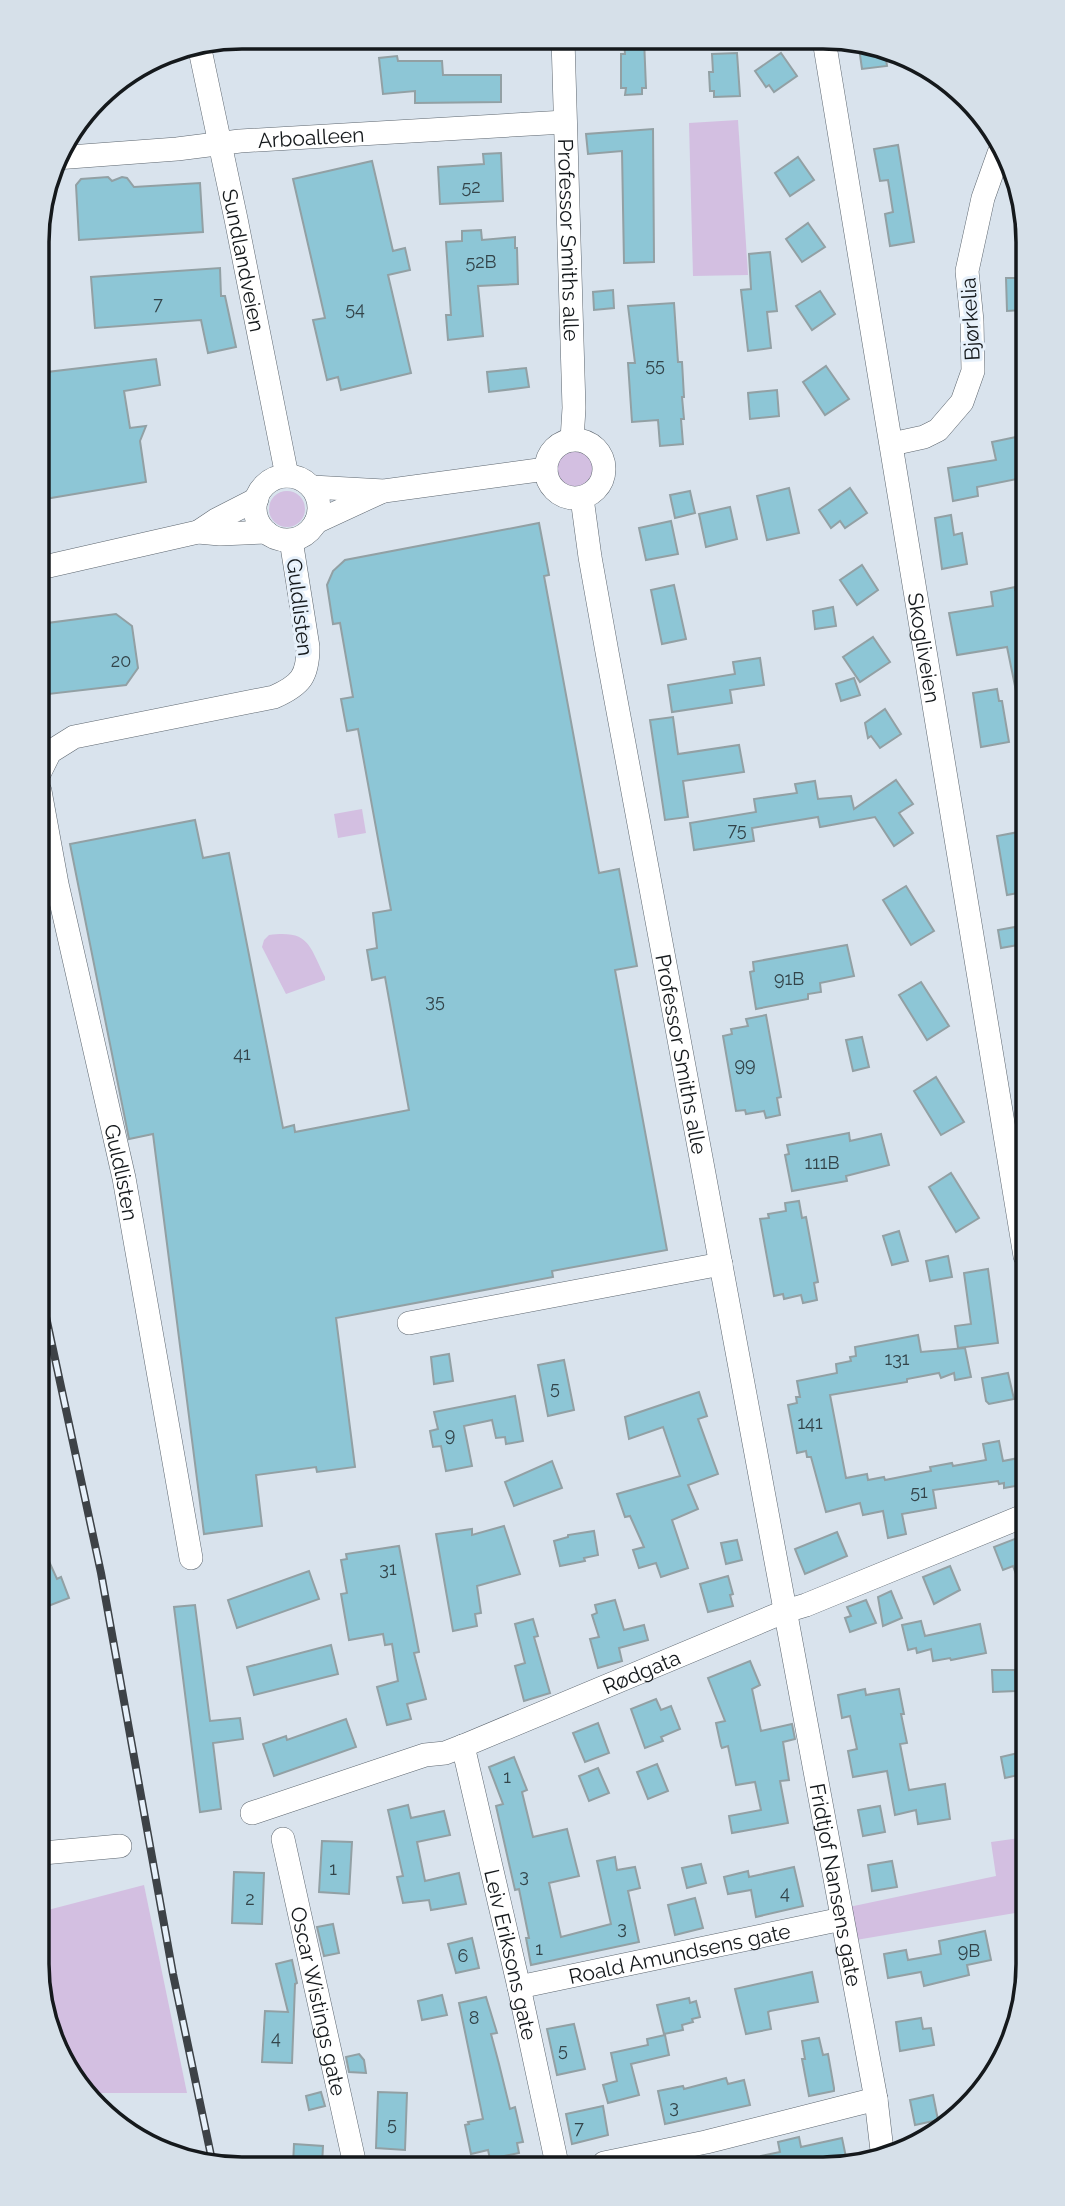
<svg xmlns="http://www.w3.org/2000/svg" width="1065" height="2206" viewBox="0 0 1065 2206" font-family="Raleway,sans-serif">
<style>
.green{fill:#d3bfe1}
.building{fill:#8dc6d6;stroke:#92a0a4;stroke-width:2}
.lines{fill:none;stroke-linecap:round;stroke-linejoin:round}
.street-casing{stroke:#5d666f;stroke-width:24}
.street{stroke:#fff;stroke-width:23}
.rail-casing{stroke:#3d4247;stroke-width:8}
.rail{stroke:#e7f1fb;stroke-width:5;stroke-dasharray:16;stroke-linecap:butt}
.labels{text-anchor:middle;dominant-baseline:central;stroke-width:6;stroke-linejoin:round;paint-order:stroke}
.number-label{font-size:18px;fill:#33444a}
.street-label{font-size:21px;fill:#15191c;stroke:#e7f1fb}
.rim{fill:none;stroke:#15191c;stroke-width:3.5}
</style>
<rect width="100%" height="100%" fill="#d9e3ed"/>
<!-- green -->
<g class="green">
<path d="M738,120l10,155 -55,1 -4,-153z"/>
<circle cx="575" cy="470" r="19"/>
<circle cx="287" cy="509" r="18"/>
<path d="M362,809l4,24 -28,5 -4,-24z"/>
<path d="M269,935c41,-5 40,11 56,42v3l-39,14 -24,-47 2,-7z"/>
<path d="M1027,1837l1,88 -6,2 -1,-15 -165,28 -7,-33 147,-31 -5,-34z"/>
<path d="M144,1885l43,208h-96l-47,-76v-106z"/>
</g>
<!-- building -->
<g class="building">
<path d="M624,39h20l2,49h-4v6l-17,1 1,-7h-5v-34h4z"/>
<path d="M858,41l27,11 2,14 -25,3z"/>
<path d="M737,53l3,43 -26,1v-6h-4l-1,-19h4l-1,-18z"/>
<path d="M781,53l16,23 -23,16 -5,-7 -3,2 -11,-16z"/>
<path d="M397,56l1,5h44l1,14h58v27l-86,1v-12l-32,3 -4,-36z"/>
<path d="M653,129l1,133 -30,1 -2,-112 -34,3 -2,-20z"/>
<path d="M898,145l16,97 -24,4 -5,-32 8,-2 -5,-32 -8,1 -6,-32z"/>
<path d="M501,153l2,48 -63,3 -2,-37 46,-3 -1,-10z"/>
<path d="M798,157l16,23 -24,16 -15,-23z"/>
<path d="M372,161l21,90 12,-3 5,22 -22,5 23,98 -70,17 -3,-13 -11,3 -14,-60 12,-2 -32,-139z"/>
<path d="M108,177l4,4 10,-4 5,1 7,9 66,-4 3,49 -124,8 -3,-55 5,-6z"/>
<path d="M808,223l17,24 -23,15 -16,-23z"/>
<path d="M481,230l1,10 33,-3v11h2l1,36 -40,2 5,50 -35,4 -2,-25h5l-5,-73 16,-1v-10z"/>
<path d="M770,252l7,59 -10,1 4,36 -23,3 -7,-61 10,-1 -2,-35z"/>
<path d="M220,268l1,28h4l11,51 -28,6 -7,-33 -106,8 -4,-51z"/>
<path d="M1006,278h15l1,32 -15,1z"/>
<path d="M613,290l1,18 -20,2 -1,-18z"/>
<path d="M820,291l15,23 -23,16 -16,-24z"/>
<path d="M674,303l4,59h4l2,35h-2l2,22h-3l2,25 -23,2 -2,-26 -26,2 -4,-59h7l-7,-57z"/>
<path d="M156,359l4,26 -36,6 6,37 16,-2 -6,15 6,41 -107,18v-127z"/>
<path d="M826,366l23,33 -24,16 -22,-33z"/>
<path d="M526,368l3,19 -40,5 -2,-20z"/>
<path d="M777,390l2,26 -29,3 -2,-26z"/>
<path d="M1016,437l6,41 -45,9 1,9 -25,5 -5,-33 48,-8 -4,-18z"/>
<path d="M789,488l10,45 -32,7 -10,-44z"/>
<path d="M850,488l17,25 -22,15 -5,-7 -9,7 -12,-18z"/>
<path d="M690,491l5,22 -20,5 -5,-23z"/>
<path d="M730,507l7,32 -31,8 -7,-33z"/>
<path d="M951,515l3,20 8,-2 5,31 -25,5 -7,-51z"/>
<path d="M671,521l7,33 -32,6 -7,-32z"/>
<path d="M539,523l10,52 -5,1 55,297 20,-4 18,97 -22,4 52,280 -115,21 1,6 -217,41 19,149 -38,5 -1,-5 -60,8 6,51 -58,8 -51,-400 -24,5 -59,-295 125,-24 8,38 26,-5 54,275 11,-3 1,7 114,-22 -24,-133 -13,3 -5,-30 10,-2 -4,-35 18,-3 -33,-181 -11,2 -6,-32 12,-2 -13,-74 -7,1 -6,-39 6,-14 12,-11z"/>
<path d="M862,565l16,25 -21,15 -17,-25z"/>
<path d="M674,585l12,54 -24,5 -11,-54z"/>
<path d="M1015,587v3l8,-2v102l-7,1 -9,-44 -50,8 -8,-42 44,-7 -2,-14z"/>
<path d="M833,607l3,19 -21,3 -2,-18z"/>
<path d="M116,614l16,12 6,42 -12,17 -86,10v-71z"/>
<path d="M873,637l17,25 -30,20 -17,-25z"/>
<path d="M760,658l4,27 -34,5 2,13 -60,9 -4,-27 67,-11 -2,-12z"/>
<path d="M854,678l6,17 -19,6 -5,-17z"/>
<path d="M997,689l2,12h3l7,41 -28,5 -8,-54z"/>
<path d="M885,709l16,25 -21,14 -9,-12 -3,2 -3,-15z"/>
<path d="M673,717l5,37 61,-9 5,27 -61,9 5,36 -23,3 -15,-100z"/>
<path d="M896,780l17,24 -14,9 14,20 -19,13 -19,-29 -55,10 -2,-10 -66,11 2,13 -60,9 -4,-27 66,-11 -2,-13 43,-6 -2,-9 20,-3 3,18 33,-3 3,13z"/>
<path d="M1024,831v61l-17,3 -10,-59z"/>
<path d="M906,886l28,45 -23,14 -28,-45z"/>
<path d="M1015,927l3,18 -17,3 -3,-18z"/>
<path d="M847,945l7,31 -34,7 1,9 -13,2v5l-52,10 -6,-37 4,-1 -1,-9z"/>
<path d="M921,982l28,44 -22,14 -28,-45z"/>
<path d="M766,1015l15,82 -4,1 3,17 -14,3 -2,-7 -18,3 -1,-4 -9,1 -13,-75 9,-2 -1,-5 17,-3 -2,-7z"/>
<path d="M862,1037l7,30 -16,4 -7,-31z"/>
<path d="M936,1077l28,45 -23,13 -27,-44z"/>
<path d="M849,1133l1,8 31,-7 8,31 -43,11 1,5 -55,10 -7,-36 4,-1 -2,-9z"/>
<path d="M951,1173l28,45 -23,14 -27,-45z"/>
<path d="M799,1201l3,17 4,-1 12,65 -4,1 3,17 -14,3 -2,-8 -17,4 -1,-5 -9,2 -14,-77 9,-1 -1,-4 18,-3 -1,-8z"/>
<path d="M899,1231l9,30 -16,4 -9,-29z"/>
<path d="M948,1256l4,21 -22,4 -4,-20z"/>
<path d="M988,1269l10,74 -40,5 -3,-22 16,-2 -7,-51z"/>
<path d="M918,1335l3,17 44,-4 6,29 -16,3 -1,-7 -13,5 -2,-5 -32,6v3l-77,13 16,83 21,-4 1,6 16,-3 1,3 46,-9 -1,-4 22,-4 1,3 33,-6 -3,-16 16,-3 4,20 21,-4 2,27 -22,4v-5l-5,1 -1,-3 -65,9 3,18 -34,6 4,20 -18,4 -5,-27 -20,4 -3,-12 -34,9 -15,-55h-4l-1,-6 -9,2 -9,-48 9,-2 -1,-6h4l-3,-16 40,-8 -1,-9 15,-3 -1,-4 6,-1 -1,-9z"/>
<path d="M449,1354l4,27 -19,3 -3,-27z"/>
<path d="M564,1360l10,50 -26,6 -10,-51z"/>
<path d="M1008,1373l6,26 -25,5 -3,-3 -4,-23z"/>
<path d="M699,1392l8,24 -9,3 20,55 -30,11 10,24 -26,11 16,48 -27,9 -5,-14 -17,5 -6,-18 11,-3 -14,-31 -5,1 -8,-23 63,-18 -17,-49 -34,12 -4,-22z"/>
<path d="M515,1396l8,45 -17,3 -1,-7 -9,1 -4,-18 -28,6 8,40 -26,5 -5,-25 -8,1 -3,-16 8,-2 -4,-17z"/>
<path d="M552,1461l10,27 -48,18 -9,-24z"/>
<path d="M504,1526l16,48 -43,12 4,27 -6,1 2,12 -24,5 -17,-97 36,-5v6z"/>
<path d="M594,1531l4,24 -14,3 1,3 -25,5 -6,-25 14,-4v-2z"/>
<path d="M837,1532l10,24 -42,18 -10,-25z"/>
<path d="M1020,1537l6,16 -1,45 -12,-32 -10,4 -9,-23z"/>
<path d="M737,1540l5,20 -16,4 -5,-21z"/>
<path d="M42,1546l15,33 4,-2 8,21 -26,10z"/>
<path d="M399,1546l20,106 -5,1 12,46 -19,5 4,15 -24,6 -10,-38 21,-6 -6,-37 -7,1 -2,-11 -34,6 -8,-46 6,-1 -6,-33 6,-1 -1,-5z"/>
<path d="M950,1566l10,24 -26,14 -11,-27z"/>
<path d="M309,1571l10,28 -82,29 -9,-28z"/>
<path d="M728,1576l5,18 -3,1 3,11 -25,6 -8,-28z"/>
<path d="M891,1591l11,27 -19,8 -5,-29z"/>
<path d="M615,1600l9,30 20,-5 4,15 -29,8 3,13 -24,7 -8,-29 9,-2 -7,-22 5,-2 -2,-8z"/>
<path d="M866,1600l10,23 -26,9 -5,-14 6,-2 -4,-9z"/>
<path d="M195,1605l15,116 30,-3 3,21 -30,4 8,66 -21,3 -26,-205z"/>
<path d="M533,1619l5,17 -4,1 16,56 -26,8 -9,-35 10,-3 -10,-39z"/>
<path d="M921,1621l4,15 55,-12 6,29 -35,7 -1,-2 -17,3 -2,-12 -14,4 -1,-5 -8,2 -6,-25z"/>
<path d="M331,1645l7,29 -84,21 -7,-28z"/>
<path d="M750,1661l10,24 -8,4 9,42 31,-7 3,15 -12,3 6,38 -9,1 8,42 -56,10 -3,-17 32,-6 -6,-28 -19,3 -8,-39 -6,2 -1,-2 -5,-23 9,-2 -17,-43z"/>
<path d="M992,1670h23l1,21 -23,1z"/>
<path d="M865,1689l1,6 33,-6 5,25h-3l6,29 -7,1 9,46 36,-6 5,35 -32,5 -2,-14 -21,5 -8,-44 -34,6 -5,-26 9,-2 -7,-33 -8,2 -4,-23z"/>
<path d="M656,1699l5,11 10,-4 9,23 -19,8 2,4 -18,7 -14,-39z"/>
<path d="M346,1719l10,28 -82,29 -11,-32 23,-8 1,4z"/>
<path d="M598,1723l11,30 -24,9 -12,-29z"/>
<path d="M1027,1751v22l-22,5 -4,-21z"/>
<path d="M514,1757l13,33 -5,2 11,45 34,-8 12,47 -30,7 12,54 50,-13 -14,-63 18,-4 2,13 18,-3 5,21 -12,3 11,51 -108,23 -5,-27h3l-10,-49 -4,1 -19,-84 7,-2 -14,-37z"/>
<path d="M657,1764l11,27 -20,8 -11,-27z"/>
<path d="M598,1768l11,25 -20,8 -10,-25z"/>
<path d="M408,1805l3,13 33,-7 6,24 -33,7 8,39 34,-8 7,31 -35,6 -2,-10 -26,3 -6,-26 6,-1 -15,-66z"/>
<path d="M880,1806l5,26 -22,4 -5,-26z"/>
<path d="M322,1841l30,1 -3,52 -30,-2z"/>
<path d="M892,1861l5,26 -25,4 -4,-26z"/>
<path d="M701,1864l5,19 -19,5 -5,-20z"/>
<path d="M794,1867l9,39 -47,11 -5,-27 -23,4 -4,-17 24,-6 1,6z"/>
<path d="M234,1872l30,1 -2,51 -30,-1z"/>
<path d="M695,1898l8,30 -28,7 -7,-30z"/>
<path d="M333,1924l6,29 -15,3 -7,-29z"/>
<path d="M985,1931l6,29 -24,5 2,10 -45,11 -3,-14 -33,6 -4,-24 22,-4 2,10 33,-6 -2,-13z"/>
<path d="M472,1938l7,30 -23,5 -8,-29z"/>
<path d="M292,1960l5,23 -2,1 -3,79 -30,-1 3,-51 23,1 -12,-48z"/>
<path d="M812,1972l6,30 -48,9 -2,1 3,17 -25,5 -11,-45z"/>
<path d="M442,1995l5,20 -25,5 -4,-19z"/>
<path d="M486,1997l11,36 -6,1 8,30 11,45 5,-2 8,35 -6,1 2,10 -29,6 -2,-9 -17,4 -6,-29 4,-1 -1,-2 15,-3 -24,-116z"/>
<path d="M689,1998l1,5 6,-2 4,16 -8,2 1,3 -11,3 1,5 -19,4 -7,-29z"/>
<path d="M921,2018l2,11 8,-1 3,17 -34,6 -4,-29z"/>
<path d="M574,2024l11,45 -28,6 -10,-46z"/>
<path d="M665,2035l4,20 -38,9 8,31 -31,8 -5,-18 14,-4 -6,-28 37,-8 -1,-6z"/>
<path d="M819,2038l4,17 5,-1 6,34v3l-25,5 -7,-37h3l-3,-18z"/>
<path d="M359,2054l5,6 2,13 -17,-1 -3,-15z"/>
<path d="M726,2078l2,6 16,-4 6,25 -85,19 -7,-33 25,-5 1,3z"/>
<path d="M321,2092l4,14 -16,4 -3,-14z"/>
<path d="M378,2092l29,1 -2,57 -29,-2z"/>
<path d="M933,2095l5,25 -23,5 -5,-25z"/>
<path d="M603,2106l5,29 -36,9 -6,-30z"/>
<path d="M799,2137l2,10 41,-9 5,24 -85,1 -1,-7 19,-4 -2,-10z"/>
<path d="M294,2144l29,2 -1,19h-29z"/>
</g>
<g class="lines">
<defs>
<g id="street">
<path id="s1" d="M563,39l11,369 -2,32"/>
<path id="s2" d="M824,40l201,1216"/>
<path id="s3" d="M199,45l37,174 51,257"/>
<path id="s4" d="M56,158l121,-9 63,-8 325,-19"/>
<circle cx="575" cy="469" r="29"/>
<path d="M892,444l32,-7 14,-7 24,-28 11,-31 -1,-50 -5,-50 16,-73 16,-45"/>
<circle cx="287" cy="508" r="32"/>
<path d="M312,487l72,4 162,-22"/>
<path id="s5" d="M582,498l8,59 17,95 269,1447 7,60"/>
<path d="M316,522l65,-30"/>
<path d="M198,532l18,-12 41,-21"/>
<path d="M40,568l158,-36 22,2 46,-2"/>
<path d="M40,772l10,-20 24,-15 200,-40c27,-12 34,-21 34,-50l-17,-107"/>
<path id="s6" d="M40,791l17,93 67,294 67,380"/>
<path d="M409,1323l312,-59"/>
<path id="s7" d="M463,1746l56,241 38,177"/>
<path id="s8" d="M252,1813l173,-58 20,-2 18,-7 323,-135 20,-6 220,-90"/>
<path id="s9" d="M283,1839l72,326"/>
<path d="M43,1853l77,-7"/>
<path id="s10" d="M519,1987l323,-68"/>
<path d="M604,2163l102,-21 170,-43"/>
</g>
</defs>
<!-- street casing -->
<use href="#street" class="street-casing"/>
<!-- street -->
<use href="#street" class="street"/>
<defs>
<path id="rail" d="M42,1298l59,275 72,401 40,191"/>
</defs>
<!-- rail casing -->
<use href="#rail" class="rail-casing"/>
<!-- rail -->
<use href="#rail" class="rail"/>
</g>
<g class="labels">
<!-- number labels -->
<g class="number-label">
<text x="471" y="186">52</text>
<text x="481" y="261">52B</text>
<text x="158" y="303">7</text>
<text x="355" y="308">54</text>
<text x="655" y="364">55</text>
<text x="121" y="660">20</text>
<text x="737" y="829">75</text>
<text x="789" y="978">91B</text>
<text x="435" y="1000">35</text>
<text x="242" y="1053">41</text>
<text x="745" y="1064">99</text>
<text x="822" y="1162">111B</text>
<text x="897" y="1358">131</text>
<text x="555" y="1387">5</text>
<text x="810" y="1422">141</text>
<text x="450" y="1434">9</text>
<text x="919" y="1491">51</text>
<text x="388" y="1568">31</text>
<text x="507" y="1776">1</text>
<text x="333" y="1868">1</text>
<text x="524" y="1875">3</text>
<text x="785" y="1892">4</text>
<text x="250" y="1898">2</text>
<text x="622" y="1927">3</text>
<text x="539" y="1948">1</text>
<text x="969" y="1950">9B</text>
<text x="463" y="1955">6</text>
<text x="474" y="2017">8</text>
<text x="276" y="2037">4</text>
<text x="563" y="2049">5</text>
<text x="674" y="2106">3</text>
<text x="392" y="2123">5</text>
<text x="579" y="2127">7</text>
</g>
<!-- street labels -->
<g class="street-label">
<text stroke="none"><textPath href="#s4" startOffset="256">Arboalleen</textPath></text>
<text stroke="none"><textPath href="#s1" startOffset="201">Professor Smiths alle</textPath></text>
<text stroke="none"><textPath href="#s3" startOffset="220">Sundlandveien</textPath></text>
<text transform="translate(970 319) rotate(-93)">Bjørkelia</text>
<text transform="translate(300 607) rotate(83)">Guldlisten</text>
<text stroke="none"><textPath href="#s2" startOffset="616">Skogliveien</textPath></text>
<text stroke="none"><textPath href="#s5" startOffset="565">Professor Smiths alle</textPath></text>
<text stroke="none"><textPath href="#s6" startOffset="390">Guldlisten</textPath></text>
<text stroke="none"><textPath href="#s8" startOffset="415">Rødgata</textPath></text>
<text stroke="none"><textPath href="#s5" startOffset="1410">Fridtjof Nansens gate</textPath></text>
<text stroke="none"><textPath href="#s10" startOffset="164">Roald Amundsens gate</textPath></text>
<text stroke="none"><textPath href="#s7" startOffset="214">Leiv Eriksons gate</textPath></text>
<text stroke="none"><textPath href="#s9" startOffset="166">Oscar Wistings gate</textPath></text>
</g>
</g>
<!-- crop -->
<path d="M0 0H1065V2206H0ZM242 49H823A193 193 0 0 1 1016 242V1964A193 193 0 0 1 823 2157H242A193 193 0 0 1 49 1964V242A193 193 0 0 1 242 49Z" fill="#d6e0e9" fill-rule="evenodd"/>
<path class="rim" d="M242 49H823A193 193 0 0 1 1016 242V1964A193 193 0 0 1 823 2157H242A193 193 0 0 1 49 1964V242A193 193 0 0 1 242 49Z"/>
</svg>
